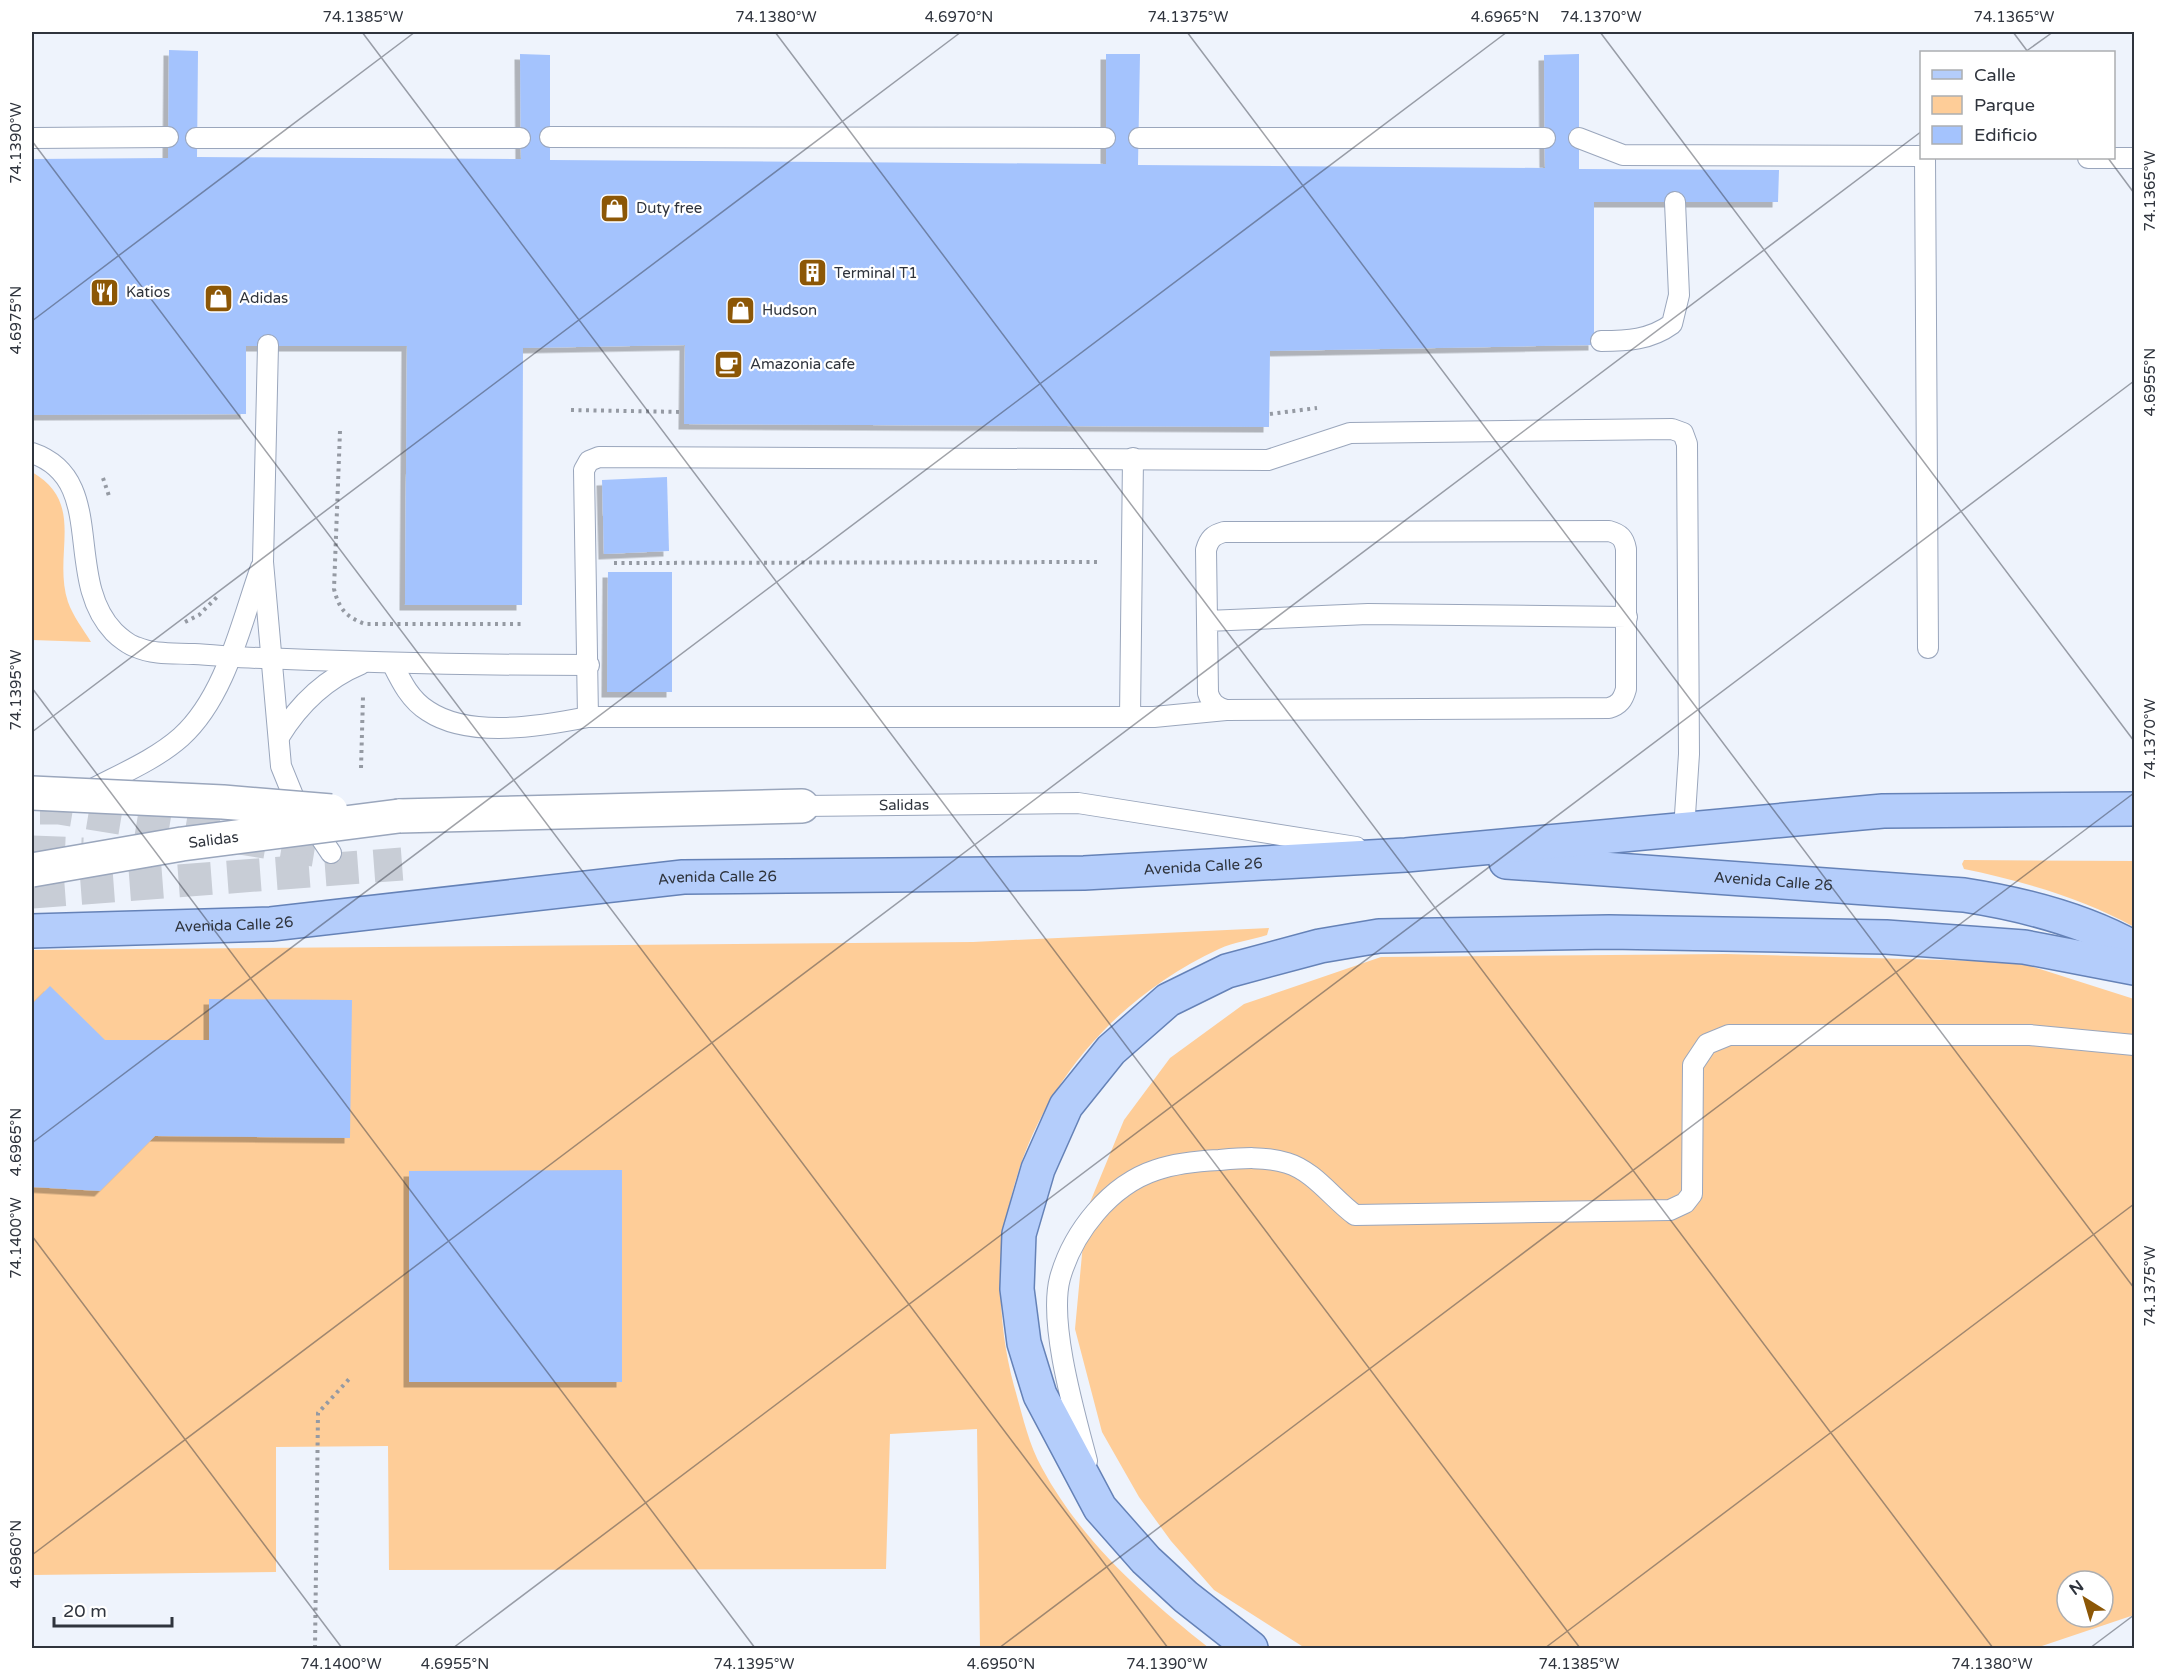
<svg xmlns="http://www.w3.org/2000/svg" width="2166" height="1680" viewBox="0 0 2166 1680" font-family="'Varela Round',sans-serif">
<style>
.green{fill:#fecd98;fill-rule:evenodd}
.building{fill:#a4c3fd;filter:url(#shadow)}
.lines{fill:none;stroke-linecap:round;stroke-linejoin:round}
.minor-tunnel{stroke:#c8cdd6;stroke-width:33;stroke-dasharray:33 16;stroke-linecap:butt}
.service-casing{stroke:#9aa6bc;stroke-width:22}
.minor-casing{stroke:#9aa6bc;stroke-width:36}
.primary-casing{stroke:#6582b7;stroke-width:36}
.path{stroke:#959aa3;stroke-width:4;stroke-dasharray:3 4.5;stroke-linecap:butt}
.service{stroke:#fff;stroke-width:20}
.minor{stroke:#fff;stroke-width:33}
.primary{stroke:#b4cdfb;stroke-width:33}
.minor-bridge-casing{stroke:#9aa6bc;stroke-width:36;stroke-linecap:butt}
.minor-bridge{stroke:#fff;stroke-width:33}
.ticks{fill:none;stroke:#2f343d;stroke-width:1.5;stroke-opacity:0.45}
.labels{text-anchor:middle;dominant-baseline:central;stroke-width:4.5;stroke-linejoin:round;paint-order:stroke}
.poi-label{font-size:15px;fill:#2f343d;stroke:#fff;text-anchor:start}
.street-label{font-size:15px;fill:#2f343d;stroke:#fff}
.neatline{fill:none;stroke:#2f343d;stroke-width:2}
.ticks-label{font-size:15px;text-anchor:middle;fill:#2f343d}
</style>
<defs>
<filter id="shadow"><feDropShadow dx="-5.5" dy="5.5" stdDeviation="0" flood-color="#0004"/></filter>
</defs>
<rect width="100%" height="100%" fill="#eef3fc"/>
<!-- green -->
<g class="green">
<path d="M32,472c55,32 20,81 36,130 5,14 15,27 23,40l-59,-2z"/>
<path d="M1964,860l170,1v66c-49,-28 -115,-47 -170,-58l-2,-5z"/>
<path d="M1269,928l-2,7c-15,5 -33,7 -48,14 -169,79 -253,256 -205,437 8,27 14,57 28,82 39,73 104,130 167,180h-229l-3,-219 -87,5 -4,135 -497,1 -1,-124 -112,1v125l-244,3v-625l941,-8z"/>
<path d="M1726,954l292,8 116,37v616l-98,33h-731l-91,-58 -43,-49 -32,-44 -37,-65 -27,-103 11,-117 38,-92 46,-62 74,-54 137,-47zM2067,1581h36v36h-36z"/>
</g>
<!-- building -->
<g class="building">
<path d="M169,50l29,1 -1,106 324,2 -1,-105 30,1v105l556,4v-110h34l-2,111 407,3 -1,-113 35,-1v115l200,1 -1,32h-184v143l-324,6 -1,76 -585,-3 1,-79 -162,3 -1,257h-117l2,-259h-161v68l-214,1v-256l136,-1z"/>
<path d="M667,477l2,74 -65,3 -2,-74z"/>
<path d="M608,572h64v120h-65z"/>
<path d="M50,986l55,54h104v-41l143,1 -2,138 -195,-2 -55,55 -68,-4v-183z"/>
<path d="M622,1170v212h-213v-211z"/>
</g>
<g class="lines">
<!-- minor-tunnel -->
<g class="minor-tunnel">
<path d="M40,808h19l272,45"/>
<path d="M32,852l51,2"/>
<path d="M32,892l370,-28"/>
</g>
<defs>
<g id="service">
<path d="M550,137l555,1"/>
<path d="M32,138l136,-1"/>
<path d="M196,138h324"/>
<path d="M1139,138h406"/>
<path d="M1579,138l44,17 299,1"/>
<path d="M1925,158l3,490"/>
<path d="M2088,158h46"/>
<path d="M1601,341c26,0 49,-1 71,-17l7,-29 -4,-93"/>
<path d="M268,345l-5,217 18,204 13,32 37,55"/>
<path d="M32,453c77,26 30,125 82,179 5,5 15,13 22,15 18,8 39,6 58,7 23,1 45,4 68,4 109,5 218,7 327,7"/>
<path d="M1207,621l1,72c3,10 8,14 18,17l383,-2c10,-3 14,-8 17,-19v-140c-2,-11 -6,-15 -17,-18l-385,1c-11,3 -15,7 -18,18l1,71 161,-7 259,3"/>
<path d="M392,663c9,18 18,37 36,48 42,28 114,15 160,6h566l72,-7"/>
<path d="M588,717l-4,-247 5,-9 10,-4 669,3 82,-27 322,-4 11,4 4,11 2,310 -5,76"/>
<path d="M1130,717l3,-259"/>
<path d="M279,737c20,-33 46,-58 82,-73"/>
<path d="M85,793c31,-17 69,-32 96,-56 45,-41 60,-114 80,-170"/>
<path id="s1" d="M802,806l276,-3 278,44"/>
<path d="M1087,1461c-12,-46 -39,-138 -27,-183 13,-46 50,-93 96,-108 20,-7 43,-9 63,-10 23,-2 45,-4 68,3 27,8 46,36 68,52l315,-5 15,-7 7,-9 1,-129 14,-21 22,-9h301l104,10"/>
</g>
<path id="minor" d="M399,816l403,-10"/>
<g id="primary">
<path id="s2" d="M1506,862l458,33c58,9 118,24 170,53"/>
<path id="s3" d="M32,931l239,-7 412,-47 401,-4 322,-18 477,-44 251,-2"/>
<path d="M1251,1648l-65,-51 -40,-37 -46,-52 -60,-113 -16,-52 -7,-54 2,-55 19,-65 28,-63 45,-56 57,-50 59,-29 93,-25 59,-10 230,-4 277,5 138,10 110,21"/>
</g>
</defs>
<!-- service casing -->
<use href="#service" class="service-casing"/>
<!-- minor casing -->
<use href="#minor" class="minor-casing"/>
<!-- primary casing -->
<use href="#primary" class="primary-casing"/>
<!-- path -->
<g class="path">
<path d="M571,410l112,2"/>
<path d="M1270,414l47,-6"/>
<path d="M340,431l-6,158c5,20 12,28 31,35h158"/>
<path d="M103,478l6,18"/>
<path d="M614,563l487,-1"/>
<path d="M185,622l14,-7 18,-18"/>
<path d="M361,768l2,-71"/>
<path d="M315,1648l3,-235 33,-36"/>
</g>
<!-- service -->
<use href="#service" class="service"/>
<!-- minor -->
<use href="#minor" class="minor"/>
<!-- primary -->
<use href="#primary" class="primary"/>
<defs>
<g id="minor-bridge">
<path d="M32,793l191,9 108,9"/>
<path id="s4" d="M32,870l150,-26 217,-28"/>
</g>
</defs>
<!-- minor-bridge casing -->
<use href="#minor-bridge" class="minor-bridge-casing"/>
<!-- minor-bridge -->
<use href="#minor-bridge" class="minor-bridge"/>
</g>
<!-- ticks -->
<path class="ticks" d="M362,32l1218,1616M775,32l1218,1616M1187,32l947,1256M1600,32l534,709M2013,32l15,20M2025,52l28,-20M32,141l1136,1507M2108,158l26,35M32,321l383,-289M32,688l723,960M32,732l929,-700M32,1143l1475,-1111M32,1236l310,412M32,1555l1890,-1424M453,1648l1681,-1267M999,1648l1135,-855M1545,1648l589,-444M2090,1648l44,-33"/>
<!-- icons -->
<defs>
<symbol id="shop-square" viewBox="-11 -11 22 22"><rect x="-9" y="-9" width="18" height="18" rx="4" fill="#8c5706" stroke="#fff"/><path d="M-5-2.5h2.3a2.7 3.5 0 0 1 5.4 0H5L5.5 6h-11ZM-1.5-2.5h3a1.5 2.3 0 0 0-3 0Z" fill="#fff"/></symbol>
<symbol id="building-square" viewBox="-11 -11 22 22"><rect x="-9" y="-9" width="18" height="18" rx="4" fill="#8c5706" stroke="#fff"/><path d="M-4-6H4V6H1V3H-1V6H-4ZM-2.5-4.3h1.7v1.8h-1.7ZM.8-4.3h1.7v1.8H.8ZM-2.5-1h1.7V.8h-1.7ZM.8-1h1.7V.8H.8Z" fill="#fff"/></symbol>
<symbol id="restaurant-square" viewBox="-11 -11 22 22"><rect x="-9" y="-9" width="18" height="18" rx="4" fill="#8c5706" stroke="#fff"/><path d="M-5-6h1v4h1v-4h1v4h1v-4h1v5L-1.5 .5V6h-2V.5L-5-1ZM5-6V6H3V1.5H1.5Q1.5-4 5-6Z" fill="#fff"/></symbol>
<symbol id="cafe-square" viewBox="-11 -11 22 22"><rect x="-9" y="-9" width="18" height="18" rx="4" fill="#8c5706" stroke="#fff"/><path d="M-5.5-4.5H6V0H3Q3 3.5 0 3.5H-2.5Q-5.5 3.5-5.5 0ZM3-3.2v2h1.7v-2ZM-6 4.5H4V6H-6Z" fill="#fff"/></symbol>
</defs>
<g fill-rule="evenodd">
<use href="#shop-square" x="598" y="192" width="33" height="33"/>
<use href="#building-square" x="796" y="256" width="33" height="33"/>
<use href="#restaurant-square" x="88" y="276" width="33" height="33"/>
<use href="#shop-square" x="202" y="282" width="33" height="33"/>
<use href="#shop-square" x="724" y="294" width="33" height="33"/>
<use href="#cafe-square" x="712" y="348" width="33" height="33"/>
</g>
<g class="labels">
<!-- poi labels -->
<g class="poi-label">
<text x="636" y="208">Duty free</text>
<text x="834" y="273">Terminal T1</text>
<text x="126" y="292">Katios</text>
<text x="239" y="298">Adidas</text>
<text x="762" y="310">Hudson</text>
<text x="750" y="364">Amazonia cafe</text>
</g>
<!-- street labels -->
<g class="street-label">
<text stroke="none"><textPath href="#s1" startOffset="102">Salidas</textPath></text>
<text stroke="none"><textPath href="#s4" startOffset="184">Salidas</textPath></text>
<text stroke="none"><textPath href="#s3" startOffset="1174">Avenida Calle 26</textPath></text>
<text stroke="none"><textPath href="#s3" startOffset="688">Avenida Calle 26</textPath></text>
<text stroke="none"><textPath href="#s2" startOffset="268">Avenida Calle 26</textPath></text>
<text stroke="none"><textPath href="#s3" startOffset="202">Avenida Calle 26</textPath></text>
</g>
</g>
<!-- border -->
<rect width="2166" height="1680" fill="none" stroke="#ffffff" stroke-width="66"/>
<!-- legend -->
<rect x="1920" y="51" width="195" height="108" fill="#ffffff" stroke="#acaeb1" stroke-width="1.5"/>
<rect x="1932" y="70" width="30" height="9" fill="#b4cdfb" stroke="#acaeb1" stroke-width="1.5"/>
<text x="1974" y="81" font-size="18" fill="#2f343d">Calle</text>
<rect x="1932" y="96" width="30" height="18" fill="#fecd98" stroke="#acaeb1" stroke-width="1.5"/>
<text x="1974" y="111" font-size="18" fill="#2f343d">Parque</text>
<rect x="1932" y="126" width="30" height="18" fill="#a4c3fd" stroke="#acaeb1" stroke-width="1.5"/>
<text x="1974" y="141" font-size="18" fill="#2f343d">Edificio</text>
<!-- north arrow -->
<g transform="translate(2085 1599) rotate(323)"><circle r="28" fill="#ffffff" stroke="#acaeb1" stroke-width="1.5"/>
<path d="M0-4.5L10 22L0 15L-10 22Z" fill="#8c5706"/>
<text y="-9" font-size="16" font-weight="bold" text-anchor="middle" fill="#2f343d">N</text>
</g>
<!-- scale -->
<path d="M54 1617v9h118v-9" fill="none" stroke="#2f343d" stroke-width="3"/>
<text x="63" y="1617" font-size="18" fill="#2f343d" stroke="#ffffff" stroke-width="4.5" paint-order="stroke">20 m</text>
<rect x="33" y="33" width="2100" height="1614" class="neatline"/>
<g class="ticks-label">
<text x="363" y="22">74.1385°W</text>
<text x="776" y="22">74.1380°W</text>
<text x="959" y="22">4.6970°N</text>
<text x="1188" y="22">74.1375°W</text>
<text x="1505" y="22">4.6965°N</text>
<text x="1601" y="22">74.1370°W</text>
<text x="2014" y="22">74.1365°W</text>
<text transform="translate(16 143) rotate(-90)" y="5">74.1390°W</text>
<text transform="translate(2150 191) rotate(-90)" y="5">74.1365°W</text>
<text transform="translate(16 320) rotate(-90)" y="5">4.6975°N</text>
<text transform="translate(2150 382) rotate(-90)" y="5">4.6955°N</text>
<text transform="translate(16 690) rotate(-90)" y="5">74.1395°W</text>
<text transform="translate(2150 739) rotate(-90)" y="5">74.1370°W</text>
<text transform="translate(16 1142) rotate(-90)" y="5">4.6965°N</text>
<text transform="translate(16 1238) rotate(-90)" y="5">74.1400°W</text>
<text transform="translate(2150 1286) rotate(-90)" y="5">74.1375°W</text>
<text transform="translate(16 1554) rotate(-90)" y="5">4.6960°N</text>
<text x="341" y="1669">74.1400°W</text>
<text x="455" y="1669">4.6955°N</text>
<text x="754" y="1669">74.1395°W</text>
<text x="1001" y="1669">4.6950°N</text>
<text x="1167" y="1669">74.1390°W</text>
<text x="1579" y="1669">74.1385°W</text>
<text x="1992" y="1669">74.1380°W</text>
</g>
</svg>
